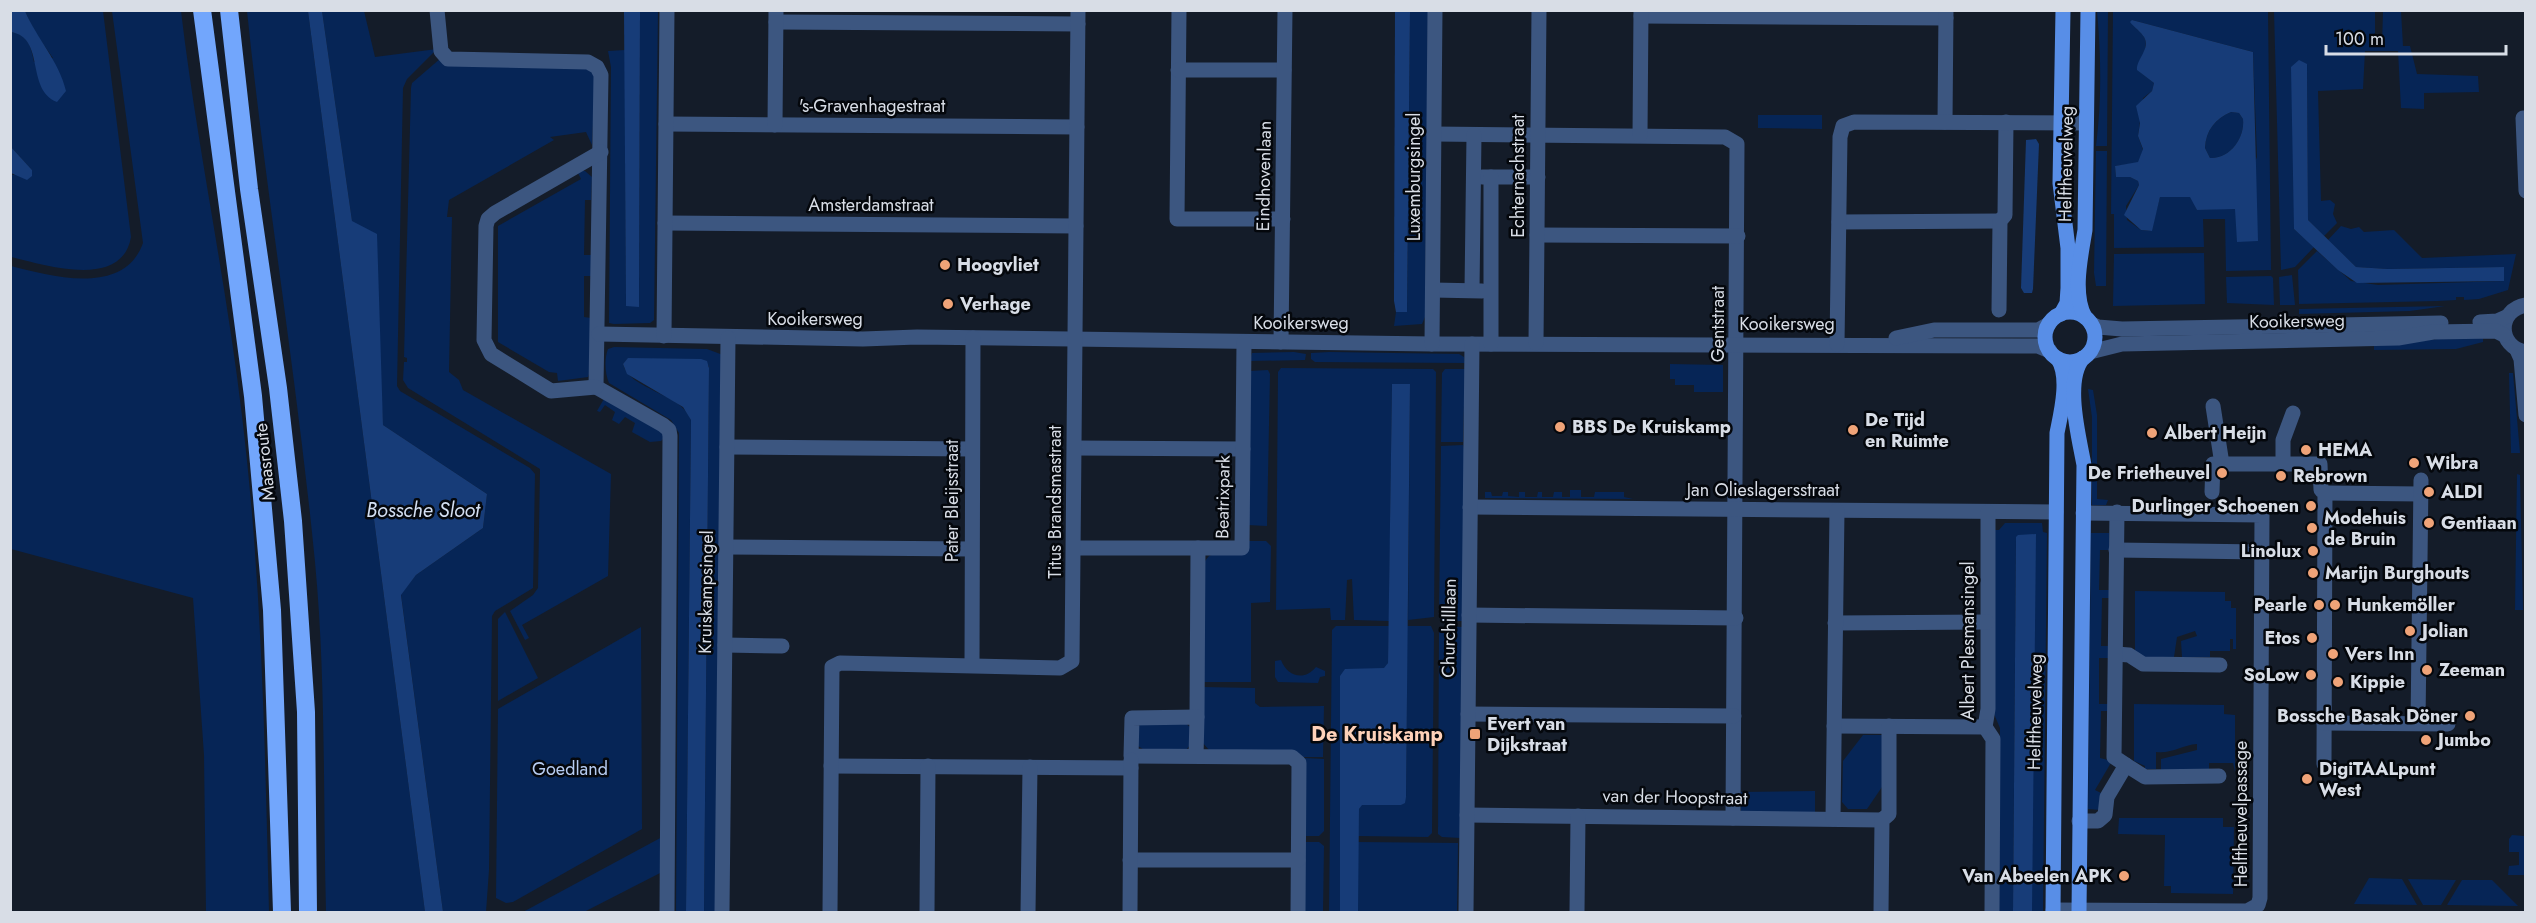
<svg xmlns="http://www.w3.org/2000/svg" width="2536" height="923" viewBox="0 0 2536 923" font-family="Jost,sans-serif">
<style>
.green{fill:#062556;fill-rule:evenodd}
.water{fill:#173c78;fill-rule:evenodd}
.lines{fill:none;stroke-linecap:round;stroke-linejoin:round}
.minor{stroke:#3c5680;stroke-width:15}
.major{stroke:#588ee7;stroke-width:15}
.highway{stroke:#72a6fc;stroke-width:18}
.poi-dot{fill:#efa378;stroke:#04070c;stroke-width:2}
.labels{text-anchor:middle;dominant-baseline:central;stroke-width:5;stroke-linejoin:round;paint-order:stroke}
.street-label{font-size:18px;fill:#d8dde6;stroke:#04070c}
.poi-label{font-size:18px;font-weight:bold;fill:#d8dde6;stroke:#04070c;text-anchor:start}
.park-label{font-size:18px;fill:#b6ccf1;stroke:#04070c}
.water-label{font-size:20px;font-style:italic;fill:#d4e0f3;stroke:#04070c}
.neighbourhood-label{font-size:20px;font-weight:bold;fill:#fed1b9;stroke:#04070c}
</style>
<rect width="100%" height="100%" fill="#141c29"/>
<!-- green -->
<g class="green">
<path d="M25,11h78l28,226c-9,53 -86,28 -120,20l-1,-84 3,2 19,-5 -21,-23v-115c17,3 20,14 23,30l19,-4 -19,-27z"/>
<path d="M112,11h69c16,135 45,269 61,405 20,165 23,331 27,496h-63l-2,-157 -11,-157 -182,-49v-283c39,10 113,31 132,-23z"/>
<path d="M247,11h61l117,901h-99c-3,-116 0,-234 -11,-350 -18,-184 -49,-367 -68,-551z"/>
<path d="M322,11h42l11,46 62,-8 -30,30 -4,9 -6,298 3,5 130,77 5,6 -2,114 -38,23 -3,5 -3,254 -3,42h-43l-42,-318 15,-19 67,-47 4,-34 -104,-69 -4,-67 -27,-137z"/>
<path d="M640,11h18l-4,309 -4,3 -36,1 -5,-1 2,-256 -3,-16 17,-1 1,256h13z"/>
<path d="M1410,11h18l-3,306 -3,7 -28,2 2,-14h11z"/>
<path d="M2097,11h11l-1,135h-11c6,-46 5,-90 1,-135z"/>
<path d="M2113,11h155l3,259 -45,1 -1,-52h-22l1,28 -90,1v-34h-3zM2132,20l121,32 4,105 -22,51 -38,2 -6,-14 -31,1 -9,34 -10,-1 -14,-10 -1,-14 13,-21 -1,-4 -8,-4h-14l-1,-11 23,-3 5,-13 -5,-14 5,-38 9,-7 2,-8 -14,-11c0,-9 8,-24 5,-33 -3,-8 -12,-10 -13,-19z"/>
<path d="M2274,11h101v34l7,1 1,-35h18l2,35h7l7,28 61,2 1,16 -55,1v16l-23,-1 -3,-57h-33l-2,38 -45,2 3,110 9,-1 5,4 -2,10 4,9 -13,13 -16,-16 -1,-156 -13,165 20,18 -19,20 -14,3z"/>
<path d="M441,58l148,9 6,11 -3,67 -6,-13 -36,5 4,3 -105,60 -2,17h5l-3,155 10,8 4,10 148,84 -3,102 -86,49 7,13 -4,2 -15,-29 23,-16 5,-7 2,-119 -132,-81 -5,-8 1,-18h3v-4l-3,-1 7,-269 1,-5z"/>
<path d="M2231,112l8,1 4,6c2,19 -13,40 -33,39l-5,-10c1,-18 10,-29 26,-36z"/>
<path d="M1758,115h64v14l-64,-1z"/>
<path d="M2096,151h11l-1,135h-10l-2,-13z"/>
<path d="M577,171h8l7,6 -1,23h-6l-1,55h10v21h-10v41l7,1 -1,53 -2,6 -30,4 -1,-8 -8,-1 -51,-30v-116l83,-47z"/>
<path d="M2341,226l10,3 8,-2 5,5 30,-2 28,28 94,-4 -8,36 -29,9 -15,1v-3h-8v3l-18,1 -139,3 -1,-34 19,-19 34,30 27,4 126,-4v-14l-116,2 -32,-2 -28,-27z"/>
<path d="M2204,253l1,51 -92,2 1,-52z"/>
<path d="M2292,275l3,30h-15l-1,-28z"/>
<path d="M2271,276l2,2 1,27 -47,-2 -1,-26z"/>
<path d="M2445,306l-35,5 -111,3v-5z"/>
<path d="M2483,334v8l-27,7 -82,1v-4z"/>
<path d="M614,347l93,2 16,6 -5,557h-14l5,-546 -9,-7h-72l-5,5c6,26 59,29 68,56l-5,492h-10l3,-479 -8,-13 -62,-37c-4,-9 -5,-24 -1,-34z"/>
<path d="M1294,352l12,2 -1,6 -55,1 2,-8z"/>
<path d="M1330,352l129,2 5,3 1,6 -150,-1 -4,-3v-6z"/>
<path d="M1670,364l53,1v27h-29v-7h-19v-6h-5z"/>
<path d="M1281,368l152,1 3,3 -2,245 -26,3 2,-235 -18,-1 -3,237 -35,-1 -2,-41 -5,1 -2,40h-14l-1,-12 -54,2 2,-238z"/>
<path d="M1445,369h20l-2,73h-22l1,-69z"/>
<path d="M1268,370l2,4 -3,152 -20,-1 2,-154z"/>
<path d="M2509,373h4l7,80h-9z"/>
<path d="M2088,389l5,1 4,25v84l11,1 -2,5h-14v-88z"/>
<path d="M605,397l56,33 3,8 -3,3 -11,1 -18,-10 3,-9 -10,-6 -6,7 -7,-4 3,-8 -10,-7 -5,7 -3,-1z"/>
<path d="M1463,445l2,8 -2,168h-20l-4,-4 2,-171z"/>
<path d="M2517,474l3,1 3,135h-8z"/>
<path d="M1570,490h11v7h13l1,-5h29v5l9,2 -148,-1v-6h6l1,4h10l1,-4h5v4l11,1v-5h6v5h12l1,-5h4v5h11l1,-5h8v5h8z"/>
<path d="M2005,523h37l1,9 4,1 -4,379h-11l-16,-374 -3,374h-15l2,-184 -6,-14 1,-184h4z"/>
<path d="M2091,533h18v17h-9l-1,40h12v8h-9l-1,48h10l-1,12h-11v46h11v7h-9l-1,47 12,3 -17,29 6,3v17l-13,-1z"/>
<path d="M1248,541h18l5,5 -1,56 -19,1v79h-48l2,-121 4,-5z"/>
<path d="M2135,591l90,1v9h6v7h5v41h-3v-10h-3v12h-20v6h-28l-1,-16 16,-5 -2,-5 -18,6 -3,20h-34l-5,-3z"/>
<path d="M505,612l33,66 -40,23v-82z"/>
<path d="M1336,626h53l-1,37 -47,137 -1,112h-11l3,-282z"/>
<path d="M1407,626h24l3,7 -2,200 -4,4 -70,-1 1,-27 2,-4h40l5,-8z"/>
<path d="M1445,626l18,1 -2,211 -19,-1 -4,-3 1,-203z"/>
<path d="M641,627l1,202 -129,73 -7,1 -10,-5 2,-189z"/>
<path d="M1281,660c6,16 23,22 35,7l9,4v5l-5,1 -2,6 -40,-1 -3,-5v-16z"/>
<path d="M1203,687l52,1v15l5,4 64,-1 -1,51h-20l-6,-5 -87,-1 -8,-9z"/>
<path d="M2134,704l90,1v9l11,1v57l-2,-9h-24v7h-48v-11l36,-9v-6c-15,1 -25,10 -41,8v17h-11v-3l-11,-5z"/>
<path d="M1185,723l5,4v18l-4,5 -40,1 -8,-5v-19l3,-3z"/>
<path d="M1863,735h22l-1,49 -17,25h-19l-6,-7 1,-41z"/>
<path d="M1304,758l20,1v72l-5,5h-15z"/>
<path d="M1815,791v21h-74v-20z"/>
<path d="M2119,818h104v9h11l-1,67 -62,-1v-7h-7l1,-51 -47,-1z"/>
<path d="M2512,835l12,1v39h-16l1,-9 10,-1v-13h-10v-13z"/>
<path d="M664,836v35l-80,41h-61z"/>
<path d="M1304,842h15l5,4 -1,66h-19z"/>
<path d="M1358,842l100,1 -1,69h-99z"/>
<path d="M2369,878l33,1 15,26 -63,-1z"/>
<path d="M2408,879l48,1 -15,25h-18z"/>
<path d="M2462,880h30l26,26 -71,-1z"/>
</g>
<!-- water -->
<g class="water">
<path d="M10,11h15c12,28 34,50 41,80l-9,11c-32,-13 -11,-64 -46,-70z"/>
<path d="M308,11h14l30,210 25,13 6,191 104,69 -4,34 -67,47 -15,20 42,317h-18z"/>
<path d="M624,11h16l-1,296 -13,-1z"/>
<path d="M1395,11h15l-3,301h-11l-2,-11z"/>
<path d="M2132,20l121,32 5,189 -21,1 -2,-33 -38,1 -7,-13h-30l-8,34 -11,-1 -17,-15 15,-30 -1,-4 -8,-4h-14l-1,-11 23,-4 5,-13 -5,-13 2,-13 -4,-17 16,-15 2,-8 -17,-13c-1,-11 14,-21 7,-33 -3,-5 -10,-10 -14,-15zM2231,112l8,1 4,6c2,19 -13,40 -33,39l-5,-10c1,-18 10,-29 26,-36z"/>
<path d="M2299,60l8,4 1,156 48,47 32,2 116,-2v14l-147,2 -19,-13 -44,-41 -3,-162z"/>
<path d="M2036,139l3,5 -6,145 -1,4h-8l-3,-5 5,-148z"/>
<path d="M11,147l21,23v6l-5,4 -16,-7z"/>
<path d="M628,358l73,1 6,2 2,7 -5,544h-18l5,-492 -8,-13 -56,-33 -4,-10z"/>
<path d="M1392,384h18l-4,413 -1,6 -4,2h-39l-3,4 -1,103h-18v-236l5,-7 39,-1 4,-5z"/>
<path d="M2036,534l-4,378h-19l3,-375 2,-2z"/>
</g>
<g class="lines">
<!-- minor -->
<g class="minor">
<path d="M437,10l4,41 7,8 140,3 9,5 4,8 -5,312 67,38 6,5 1,6 -3,476"/>
<path d="M1179,10l-2,209h106"/>
<path d="M1641,16l305,2"/>
<path d="M776,22l302,2"/>
<path d="M1178,70h106"/>
<path d="M2526,118h-3l3,73"/>
<path d="M1945,122l1,-112"/>
<path d="M666,124l411,3"/>
<path d="M775,125l1,-115"/>
<path d="M1434,134l291,3 12,7 -4,674"/>
<path d="M1640,135l1,-125"/>
<path d="M1482,177h56"/>
<path d="M1839,222l161,-1"/>
<path d="M665,223l411,3"/>
<path d="M1537,235l201,1"/>
<path d="M1433,290l49,1"/>
<path d="M1472,290l2,-155"/>
<path d="M2526,305c-29,5 -29,42 0,47"/>
<path d="M1999,310l1,-89 5,-6 1,-93"/>
<path d="M2480,322l17,-1 9,-4"/>
<path d="M2091,324l7,3 24,2 319,-6"/>
<path d="M599,334l264,5 54,-2 515,7 590,2h16l12,5"/>
<path d="M664,336l3,-326"/>
<path d="M1896,338l38,-8h104l11,-6"/>
<path d="M1281,342l4,-332"/>
<path d="M1536,343l3,-333"/>
<path d="M1432,344l3,-334"/>
<path d="M1491,344v-167"/>
<path d="M1837,344l3,-207 3,-11 11,-4 232,1"/>
<path d="M2517,350l4,9 5,56"/>
<path d="M2090,352l32,-8 276,-6 35,-6 63,-1 8,4"/>
<path d="M596,387l-45,4 -60,-37 -7,-14 2,-114 2,-7 7,-6 106,-61"/>
<path d="M2213,406l9,58"/>
<path d="M727,447l245,2"/>
<path d="M1075,448l168,1"/>
<path d="M2283,464v-24l10,-27"/>
<path d="M2212,492l1,-28h107l1,26 4,3 -1,271"/>
<path d="M2325,493l96,1"/>
<path d="M1470,507l586,5"/>
<path d="M1988,512v197l-3,18 8,12 -1,173"/>
<path d="M726,547l245,2"/>
<path d="M1074,548h124"/>
<path d="M2116,550l146,2"/>
<path d="M1469,615l267,3"/>
<path d="M1835,623l152,-1"/>
<path d="M725,645l57,1"/>
<path d="M2116,654l13,1 14,9 77,1"/>
<path d="M972,664l1,-326"/>
<path d="M1468,714l266,2"/>
<path d="M1197,717l1,-169h44l2,-206"/>
<path d="M2324,723l124,1"/>
<path d="M2418,723l3,-243"/>
<path d="M1834,726l151,1"/>
<path d="M1196,756l1,-39 -65,1 -1,38 149,1h12l7,6 -1,149"/>
<path d="M2126,765l19,12 74,-1"/>
<path d="M831,766l300,2"/>
<path d="M1467,815l415,5"/>
<path d="M1833,819l4,-308"/>
<path d="M2079,821h19l7,-6 2,-18 19,-32 -12,-8 3,-245"/>
<path d="M1130,860h168"/>
<path d="M2053,910l194,1 11,-6 2,-7 2,-383 -179,-2"/>
<path d="M722,912l6,-574"/>
<path d="M830,912l2,-245 8,-4 220,5 12,-7 6,-651"/>
<path d="M927,912l1,-146"/>
<path d="M1028,912l2,-145"/>
<path d="M1130,912l1,-152"/>
<path d="M1466,912l6,-568"/>
<path d="M1577,912l1,-96"/>
<path d="M1881,912l1,-92 7,-6v-88"/>
</g>
<!-- major -->
<g class="major">
<circle cx="2070" cy="337" r="25"/>
<path d="M2061,314l6,-11 1,-15v-40l-8,-65 3,-173"/>
<path d="M2085,317c-13,-23 -4,-62 0,-87l3,-220"/>
<path d="M2053,912l4,-479c4,-20 13,-56 1,-74"/>
<path d="M2079,912l5,-447c-5,-28 -20,-84 -1,-107"/>
</g>
<!-- highway -->
<g class="highway">
<path d="M202,10l51,386 19,214 10,302"/>
<path d="M229,10l20,179 29,199 15,133 13,191 2,200"/>
</g>
</g>
<!-- markers -->
<g class="poi-dot">
<circle cx="945" cy="265" r="6"/>
<circle cx="948" cy="304" r="6"/>
<circle cx="1560" cy="427" r="6"/>
<circle cx="1853" cy="430" r="6"/>
<circle cx="2152" cy="433" r="6"/>
<circle cx="2306" cy="450" r="6"/>
<circle cx="2414" cy="463" r="6"/>
<circle cx="2222" cy="473" r="6"/>
<circle cx="2281" cy="476" r="6"/>
<circle cx="2429" cy="492" r="6"/>
<circle cx="2311" cy="506" r="6"/>
<circle cx="2429" cy="523" r="6"/>
<circle cx="2312" cy="528" r="6"/>
<circle cx="2313" cy="551" r="6"/>
<circle cx="2313" cy="573" r="6"/>
<circle cx="2319" cy="605" r="6"/>
<circle cx="2335" cy="605" r="6"/>
<circle cx="2410" cy="631" r="6"/>
<circle cx="2312" cy="638" r="6"/>
<circle cx="2333" cy="654" r="6"/>
<circle cx="2427" cy="670" r="6"/>
<circle cx="2311" cy="675" r="6"/>
<circle cx="2338" cy="682" r="6"/>
<circle cx="2470" cy="716" r="6"/>
<rect x="1469" y="728" width="12" height="12" rx="3"/>
<circle cx="2426" cy="740" r="6"/>
<circle cx="2307" cy="779" r="6"/>
<circle cx="2124" cy="876" r="6"/>
</g>
<g class="labels">
<!-- street labels -->
<g class="street-label">
<text x="872" y="106">'s-Gravenhagestraat</text>
<text transform="translate(2066 164) rotate(-89)">Helftheuvelweg</text>
<text transform="translate(1264 176) rotate(-89)">Eindhovenlaan</text>
<text transform="translate(1518 176) rotate(-90)">Echternachstraat</text>
<text transform="translate(1414 177) rotate(-90)">Luxemburgsingel</text>
<text x="871" y="205">Amsterdamstraat</text>
<text x="815" y="319">Kooikersweg</text>
<text transform="translate(2297 321) rotate(-1)">Kooikersweg</text>
<text x="1301" y="323">Kooikersweg</text>
<text transform="translate(1718 324) rotate(-90)">Gentstraat</text>
<text x="1787" y="324">Kooikersweg</text>
<text transform="translate(265 462) rotate(-96)">Maasroute</text>
<text x="1763" y="490">Jan Olieslagersstraat</text>
<text transform="translate(1223 497) rotate(-89)">Beatrixpark</text>
<text transform="translate(952 501) rotate(-90)">Pater Bleijsstraat</text>
<text transform="translate(1055 502) rotate(-90)">Titus Brandsmastraat</text>
<text transform="translate(706 592) rotate(-89)">Kruiskampsingel</text>
<text transform="translate(1449 628) rotate(-89)">Churchilllaan</text>
<text transform="translate(1968 641) rotate(-90)">Albert Plesmansingel</text>
<text transform="translate(2035 712) rotate(-89)">Helftheuvelweg</text>
<text transform="translate(1675 797) rotate(1)">van der Hoopstraat</text>
<text transform="translate(2241 814) rotate(-90)">Helftheuvelpassage</text>
</g>
<!-- poi labels -->
<g class="poi-label">
<text x="957" y="265">Hoogvliet</text>
<text x="960" y="304">Verhage</text>
<text x="1865" y="420">De Tijd<tspan x="1865" dy="21">en Ruimte</tspan></text>
<text x="1572" y="427">BBS De Kruiskamp</text>
<text x="2164" y="433">Albert Heijn</text>
<text x="2318" y="450">HEMA</text>
<text x="2426" y="463">Wibra</text>
<text x="2210" y="473" text-anchor="end">De Frietheuvel</text>
<text x="2293" y="476">Rebrown</text>
<text x="2441" y="492">ALDI</text>
<text x="2299" y="506" text-anchor="end">Durlinger Schoenen</text>
<text x="2324" y="518">Modehuis<tspan x="2324" dy="21">de Bruin</tspan></text>
<text x="2441" y="523">Gentiaan</text>
<text x="2301" y="551" text-anchor="end">Linolux</text>
<text x="2325" y="573">Marijn Burghouts</text>
<text x="2307" y="605" text-anchor="end">Pearle</text>
<text x="2347" y="605">Hunkemöller</text>
<text x="2422" y="631">Jolian</text>
<text x="2300" y="638" text-anchor="end">Etos</text>
<text x="2345" y="654">Vers Inn</text>
<text x="2439" y="670">Zeeman</text>
<text x="2299" y="675" text-anchor="end">SoLow</text>
<text x="2350" y="682">Kippie</text>
<text x="2458" y="716" text-anchor="end">Bossche Basak Döner</text>
<text x="1487" y="724">Evert van<tspan x="1487" dy="21">Dijkstraat</tspan></text>
<text x="2438" y="740">Jumbo</text>
<text x="2319" y="769">DigiTAALpunt<tspan x="2319" dy="21">West</tspan></text>
<text x="2112" y="876" text-anchor="end">Van Abeelen APK</text>
</g>
<!-- park labels -->
<g class="park-label">
<text x="570" y="769">Goedland</text>
</g>
<!-- water labels -->
<g class="water-label">
<text x="423" y="510">Bossche Sloot</text>
</g>
<!-- neighbourhood labels -->
<g class="neighbourhood-label">
<text x="1377" y="734">De Kruiskamp</text>
</g>
</g>
<!-- border -->
<rect width="2536" height="923" fill="none" stroke="#d8dde6" stroke-width="24"/>
<!-- scale -->
<path d="M2326 45v9h180v-9" fill="none" stroke="#d8dde6" stroke-width="3"/>
<text x="2335" y="45" font-size="18" fill="#d8dde6" stroke="#04070c" stroke-width="4.5" paint-order="stroke">100 m</text>
</svg>
